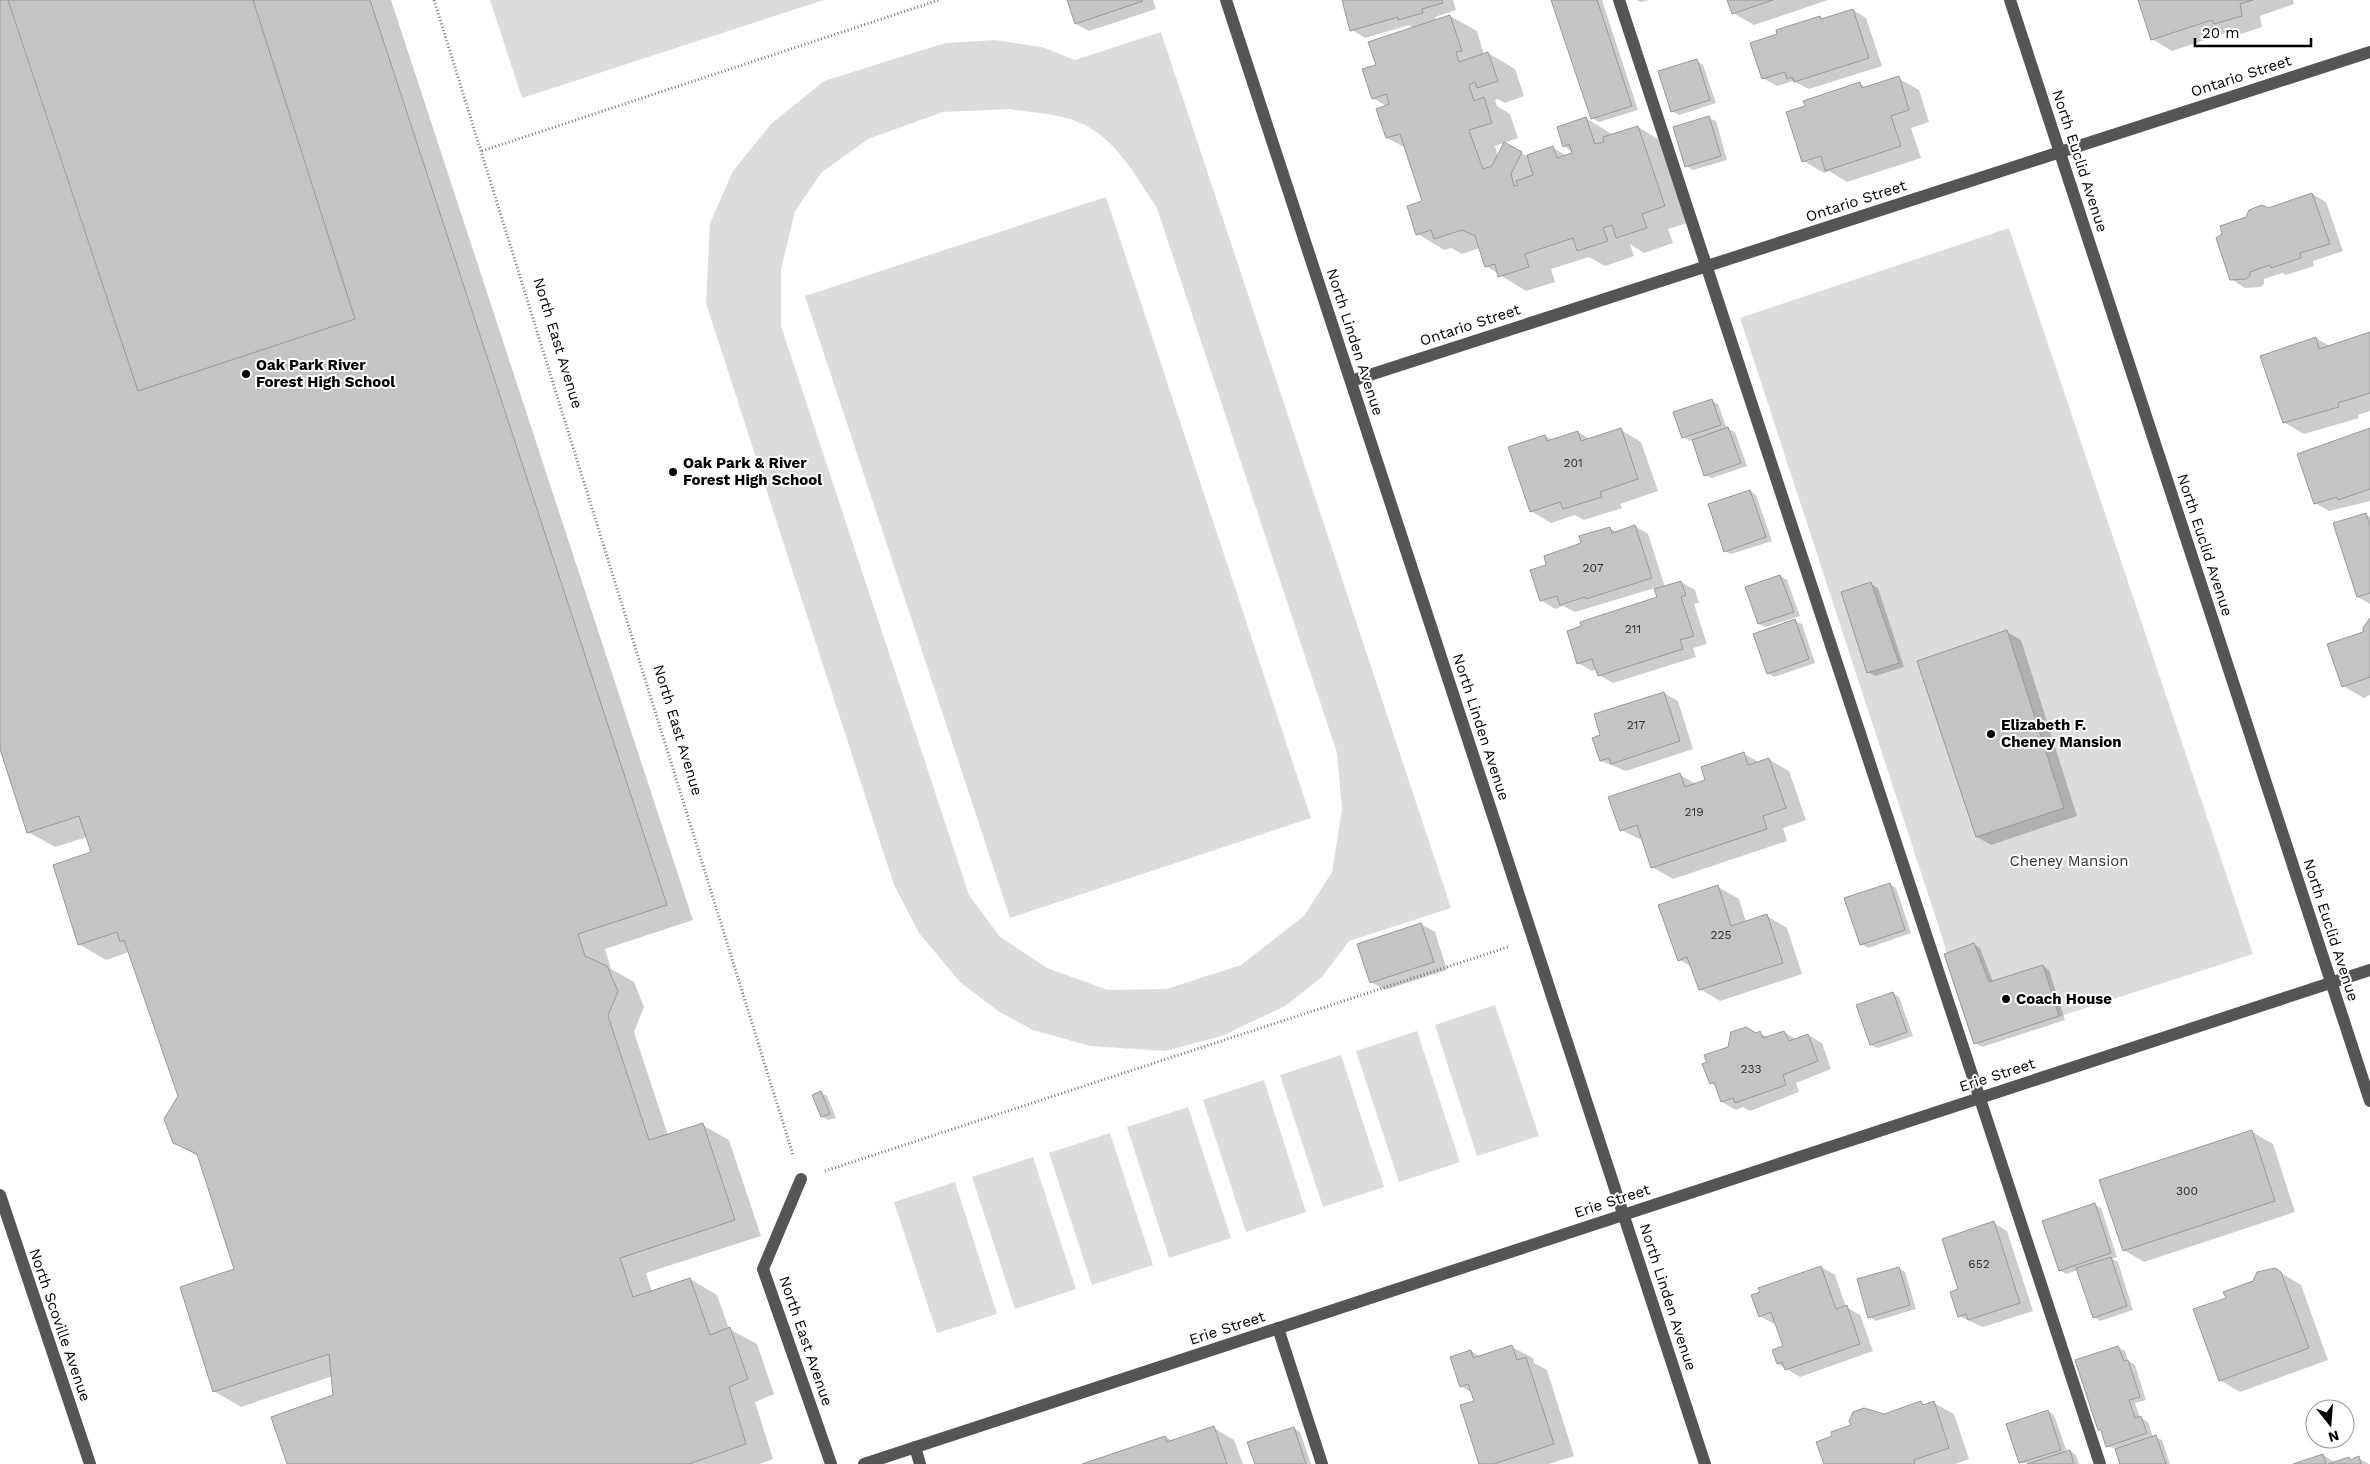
<svg xmlns="http://www.w3.org/2000/svg" width="2370" height="1464" viewBox="0 0 2370 1464" font-family="'Work Sans',sans-serif">
<style>
.green{fill:#dcdcdc;fill-rule:evenodd}
.shadow{fill:#0003}
.building{fill:#c4c4c4;stroke:#999}
.lines{fill:none;stroke-linecap:round;stroke-linejoin:round}
.path{stroke:#777;stroke-width:3;stroke-dasharray:1 2.5;stroke-linecap:butt}
.minor{stroke:#555;stroke-width:12}
.poi-dot{fill:#000;stroke:#fff;stroke-width:2}
.labels{text-anchor:middle;dominant-baseline:central;stroke-width:4;stroke-linejoin:round;paint-order:stroke}
.number-label{font-size:12px;fill:#313131}
.street-label{font-size:15px;fill:#000;stroke:#fff}
.poi-label{font-size:15px;font-weight:bold;fill:#000;stroke:#fff;text-anchor:start}
.park-label{font-size:15px;fill:#333;stroke:#fff}
</style>
<rect width="100%" height="100%" fill="#fff"/>
<!-- green -->
<g class="green">
<path d="M490,0h334l-302,98z"/>
<path d="M1161,32l290,876 -102,33 -27,36 -37,29 -63,30 -57,15 -75,-5 -57,-16 -35,-19 -38,-29 -41,-49 -25,-48 -188,-582 4,-80 23,-52 38,-47 53,-43 121,-38 50,-3 47,7 33,13zM1010,109c21,4 47,4 68,13 37,14 58,55 79,86l180,545 5,56 -10,63 -28,44 -63,49 -74,24 -59,1 -61,-22 -47,-31 -31,-42 -188,-569v-56l14,-59 27,-39 46,-33 75,-27z"/>
<path d="M1106,197l205,621 -301,100 -205,-622z"/>
<path d="M2009,228l244,726 -279,90 -31,-104 -203,-622z"/>
<path d="M1495,1005l44,131 -62,20 -42,-131z"/>
<path d="M1417,1031l43,131 -61,20 -43,-131z"/>
<path d="M1341,1055l43,132 -61,20 -43,-132z"/>
<path d="M1264,1080l42,132 -60,20 -43,-132z"/>
<path d="M1188,1107l43,131 -62,20 -42,-131z"/>
<path d="M1110,1133l43,132 -61,20 -43,-132z"/>
<path d="M1033,1157l43,132 -61,20 -43,-132z"/>
<path d="M955,1182l42,132 -60,19 -43,-131z"/>
</g>
<!-- shadow -->
<g class="shadow">
<path d="M0,0h391l302,920 -88,29 6,20 23,13 10,25 -10,25 34,103 34,-10 27,15 32,96 -115,37 6,19 38,-13 27,16 12,34 28,15 17,50 -19,8 18,57 -14,5h-470l46,-68 -2,-20 -92,31 -27,-16 21,-121 -36,-113 -25,-15 5,-46 -50,-144 -23,8 -27,-16 14,-91 -6,-16 -32,10 -27,-15 -28,-87z"/>
<path d="M1068,0h85l3,9 -67,22 -13,-7z"/>
<path d="M1343,0h110l3,10 -21,7 1,3 14,-4 27,15 7,24 4,-2 27,16 9,27 -19,7 -7,-4 -3,1 2,6 13,8 8,24 -23,8 3,10 6,-12 23,12 26,-8 14,8 7,-3 -10,-7 22,-28 27,17 25,-8 27,16 26,79 -23,7 5,14 -29,10 -14,-9 4,12 -29,10 -16,-9 -38,12 4,13 -29,9 -40,-25 -6,-18 -18,6 -11,-6 -7,2 -26,-16 6,-33 -18,-53 -19,-10 -1,-32 -13,-8 4,-32 37,-38 -5,-3 -44,13 -13,-8z"/>
<path d="M1553,0h49l36,110 -39,12 -7,-4z"/>
<path d="M1637,0h12l-8,2z"/>
<path d="M1729,0h99l-74,25 -21,-12z"/>
<path d="M2139,0h154l1,4 -34,12 2,11 -27,9 -6,-4 -57,19 -20,-12z"/>
<path d="M1853,10l13,8 16,48 -73,23 -16,-8 -16,5 -14,-8 57,-61 5,3z"/>
<path d="M1697,61l6,4 13,38 -37,12 -7,-4z"/>
<path d="M1898,78l21,12 10,32 -18,6 10,30 -74,24 -18,-11 -5,2 -20,-12 2,-54 54,-23 7,4z"/>
<path d="M1709,118l7,3 11,39 -34,10 -7,-4z"/>
<path d="M2312,194l14,8 17,49 -30,10 1,5 -28,9 -4,-2 -18,6v5l-3,3 -16,1 -14,-9 37,-70z"/>
<path d="M2370,334v77l-12,4 1,3 -55,16 -20,-12 32,-84 14,8z"/>
<path d="M1712,401l6,3 9,25 8,3 12,34 -35,12 -7,-3 -13,-35 -2,1 -7,-4z"/>
<path d="M1621,430l20,12 17,49 -38,13 2,4 -38,12 -9,-5 -24,8 -20,-12 14,-75 7,4 26,-8 12,7z"/>
<path d="M2370,430v71l-41,10 -14,-8z"/>
<path d="M1750,491l6,4 16,46 -41,13 -6,-3z"/>
<path d="M2365,514l5,3v87l-12,-7z"/>
<path d="M1635,526l13,8 17,53 16,-5 14,8 4,13 -5,1 13,40 -14,4 3,9 -83,26 -14,-8 -2,-6 -5,2 -14,-8 81,-65 -4,-10 -80,24 -12,-6 -8,3 -13,-8 -10,-30 16,-5 61,-38 8,4z"/>
<path d="M1780,576l7,4 13,36 -34,11 -7,-3 -13,-36z"/>
<path d="M1871,584l7,4 26,79 -29,9 -7,-4z"/>
<path d="M2370,619v76l-6,3 -21,-12z"/>
<path d="M1795,621l7,3 13,39 -41,14 -6,-4z"/>
<path d="M2007,632l14,8 56,176 -86,29 -14,-8 -59,-176z"/>
<path d="M1664,693l14,8 15,48 -67,22 -25,-10 -7,-22z"/>
<path d="M1744,754l15,8 9,-3 21,12 17,49 -23,8 4,13 -114,38 -21,-12 -8,-26 -23,-11 59,-55 16,9 11,-3z"/>
<path d="M1890,884l6,4 15,45 -43,15 -7,-4z"/>
<path d="M1718,887l21,12 7,23 21,-6 20,12 15,46 -82,27 -20,-12 -8,-22 -12,-7z"/>
<path d="M1421,924l14,8 12,38 -62,20 -14,-8z"/>
<path d="M1974,944l6,4 13,34 50,-16 6,4 16,50 -83,27 -7,-4z"/>
<path d="M1893,993l6,4 14,39 -35,12 -7,-3z"/>
<path d="M1784,1032l13,8 11,-5 14,8 9,26 -35,14 3,9 -49,19 -7,-4 -7,3 -14,-8 -6,-16 -5,-3 18,-35 31,-15 9,5z"/>
<path d="M821,1093l6,3 9,22 -8,2 -6,-3z"/>
<path d="M2252,1132l21,12 22,68 -151,50 -20,-12z"/>
<path d="M2095,1205l6,3 16,49 -5,2 6,3 15,48 -33,11 -6,-4 -16,-47 -12,4 -6,-4z"/>
<path d="M1994,1223l13,8 26,80 -50,16 -24,-11 1,-26z"/>
<path d="M1821,1267l14,8 11,32 14,8 13,36 -73,26 -22,-13 7,-18 -9,-23 -2,1 -14,-8z"/>
<path d="M1898,1268l7,4 11,37 -40,12 -6,-4z"/>
<path d="M2275,1269l26,16 27,75 -88,32 -20,-12 7,-81z"/>
<path d="M1512,1347l21,11 1,5 13,7 27,86 -25,8h-68l-5,-62 -4,-9 -11,-7 10,-35 10,6z"/>
<path d="M2118,1347l7,4 3,10 7,4 11,35 -11,3 5,15 8,4 5,15 9,3 8,24h-48l-6,-15 -9,-3 -4,-15 -4,-2z"/>
<path d="M1921,1402l4,3 9,-2 20,11 15,45 -14,5h-130l59,-48z"/>
<path d="M2048,1411l6,4 13,37 3,-1 6,4 3,9 -59,-1z"/>
<path d="M1214,1428l20,12 9,24h-157l79,-27 8,4z"/>
<path d="M1294,1428l6,4 11,32h-55z"/>
<path d="M2323,1455l13,8 12,-5 4,2 6,-2 11,6h-72z"/>
</g>
<!-- building -->
<g class="building">
<path d="M0,0h370l297,905 -89,29 7,22 22,10 11,25 -10,25 41,124 54,-17 32,97 -115,38 13,39 57,-19 20,57 20,-8 18,52 -19,8 17,57 -57,20h-402l-16,-47 62,-22 -4,-41 -116,38 -33,-105 54,-18 -37,-115 -24,-11 -9,-24 14,-23 -54,-156 -4,2 -3,-10 -39,13 -25,-80 38,-13 -12,-36 -52,17 -27,-84z"/>
<path d="M8,0h245l102,319 -217,72z"/>
<path d="M1067,0h75l1,1 -68,23z"/>
<path d="M1342,0h100l1,3 -21,6 1,4 -25,7v-3l-48,14z"/>
<path d="M1551,0h46l35,106 -41,13z"/>
<path d="M1727,0h46l-41,14z"/>
<path d="M2138,0h115l-13,4 2,12 -28,8 -2,-4 -61,20z"/>
<path d="M1853,9l16,49 -75,24 -2,-5 -5,2 -2,-7 -23,7 -12,-36 27,-9 -1,-4 44,-14 1,3z"/>
<path d="M1450,15l12,36 -6,1 3,10 29,-10 10,29 -21,7 -2,-6 -6,3 5,16 10,-4 8,26 -23,7 14,39 9,-3 12,-24 18,10 -11,22 3,12 4,-1 -2,-4 17,-6 -6,-20 26,-9 4,12 15,-5 -3,-9 -6,3 -6,-20 29,-10 9,27 9,-2 -1,-5 35,-11 27,80 -23,8 5,14 -31,10 -4,-13 -9,3 5,13 -31,10 -4,-13 -48,16 4,13 -31,10 -3,-13 -10,3 -10,-31 -13,-6 -28,9 -3,-9 -15,5 -9,-29 15,-5 -22,-67 -14,4 -10,-29 13,-5 -3,-10 -14,5 -10,-30 14,-4 -8,-23z"/>
<path d="M1697,59l13,41 -39,12 -13,-41z"/>
<path d="M1899,76l10,34 -18,6 10,30 -76,25 -4,-15 -19,6 -16,-50 19,-6 -2,-5 57,-19 2,6z"/>
<path d="M1709,116l12,40 -36,11 -12,-40z"/>
<path d="M2312,193l18,51 -30,9 1,5 -30,10 -1,-3 -20,7v4l-4,3 -16,1 -14,-42 6,-4 -2,-8 26,-9 3,-7 13,-5 6,3z"/>
<path d="M2370,332v61l-32,10 1,4 -56,16 -23,-67 56,-19 3,12z"/>
<path d="M1712,399l9,26 -39,13 -9,-26z"/>
<path d="M1728,427l13,36 -37,13 -12,-36z"/>
<path d="M1621,428l17,51 -38,13 2,5 -39,12 -3,-7 -30,10 -22,-65 37,-12 2,6 31,-10 3,10z"/>
<path d="M2370,428v61l-32,11 -1,-3 -23,7 -17,-50z"/>
<path d="M1750,490l16,47 -42,15 -16,-48z"/>
<path d="M2366,513l4,13v67l-13,4 -24,-74z"/>
<path d="M1635,525l17,53 -66,21 -1,-2 -25,8 -3,-9 -17,5 -10,-31 16,-5 -2,-9 37,-13 -2,-7 31,-9 2,6z"/>
<path d="M1780,575l14,37 -36,12 -13,-37z"/>
<path d="M1681,581l5,14 -5,2 13,39 -14,4 3,9 -85,27 -6,-17 -15,5 -10,-33 14,-5 -1,-4 77,-25 -3,-8z"/>
<path d="M1871,582l28,81 -32,10 -26,-81z"/>
<path d="M2370,618v59l-28,10 -15,-43 36,-12v-4z"/>
<path d="M1795,619l14,40 -42,15 -14,-40z"/>
<path d="M2007,630l57,178 -88,29 -59,-176z"/>
<path d="M1664,692l16,49 -69,23 -2,-6 -9,3 -8,-23 8,-3 -6,-21z"/>
<path d="M1744,752l4,13 21,-7 17,50 -23,8 4,13 -116,39 -14,-43 -17,6 -12,-34 72,-24 5,14 20,-7 -4,-13z"/>
<path d="M1890,883l15,47 -45,15 -16,-47z"/>
<path d="M1718,885l13,41 36,-12 16,49 -84,27 -12,-33 -9,4 -20,-56z"/>
<path d="M1421,923l13,39 -64,21 -13,-39z"/>
<path d="M1974,943l15,39 54,-17 16,51 -85,28 -30,-90z"/>
<path d="M1893,992l14,40 -37,13 -14,-40z"/>
<path d="M1746,1027l10,6 4,-2 3,7 21,-7 5,10 19,-7 10,27 -35,14 3,10 -51,18 -2,-5 -12,4 -7,-20 -4,2 -8,-20 5,-2 -3,-7 24,-8 3,-15z"/>
<path d="M821,1091l9,23 -9,3 -9,-22z"/>
<path d="M2252,1130l23,71 -152,50 -24,-71z"/>
<path d="M2095,1203l16,50 -52,18 -17,-50z"/>
<path d="M1994,1221l26,82 -52,17 -2,-6 -8,3 -8,-25 8,-3 -16,-50z"/>
<path d="M2111,1257l16,49 -34,12 -17,-50z"/>
<path d="M1821,1266l15,43 11,-4 13,39 -75,26 -3,-8 -5,2 -5,-14 11,-4 -12,-34 -12,5 -8,-22 9,-3 -2,-4z"/>
<path d="M1899,1267l11,38 -42,13 -11,-39z"/>
<path d="M2275,1268l6,4 28,76 -90,33 -26,-72 33,-11 -3,-6 30,-11 4,-9z"/>
<path d="M1512,1345l5,15 9,-3 28,87 -60,20h-15l-19,-59 14,-4 -6,-17 -8,3 -10,-30 21,-7 2,8z"/>
<path d="M2118,1346l6,15 4,-1 12,37 -11,3 6,18 6,-2 6,17 -41,14 -5,-17h-3l-23,-70z"/>
<path d="M1921,1401l2,4 11,-4 15,47 -35,12 1,4h-91l-8,-22 16,-6 -1,-4 20,-7 -2,-4 4,-9 11,-4 20,6z"/>
<path d="M2048,1410l13,40 -42,13 -13,-39z"/>
<path d="M1214,1426l13,38h-145l83,-28 2,6z"/>
<path d="M1294,1427l12,37h-51l-8,-22z"/>
<path d="M2156,1435l10,29h-46l-5,-15z"/>
<path d="M2070,1450l4,14h-47z"/>
<path d="M2323,1454l3,10h-33z"/>
<path d="M2359,1456l2,8h-33l21,-7 1,3z"/>
</g>
<g class="lines">
<!-- path -->
<g class="path">
<path d="M434,0l359,1155"/>
<path d="M482,151l457,-151"/>
<path d="M825,1171l683,-224"/>
</g>
<!-- minor -->
<g class="minor">
<path d="M1226,0l479,1464"/>
<path d="M1619,0l481,1464"/>
<path d="M2010,0l360,1101"/>
<path d="M1351,381l1019,-329"/>
<path d="M801,1179l-38,90 68,195"/>
<path d="M0,1195l90,269"/>
<path d="M1278,1328l44,136"/>
<path d="M915,1447l5,17"/>
<path d="M864,1464l1506,-494"/>
</g>
</g>
<!-- markers -->
<g class="poi-dot">
<circle cx="246" cy="374" r="5"/>
<circle cx="673" cy="472" r="5"/>
<circle cx="1991" cy="734" r="5"/>
<circle cx="2006" cy="999" r="5"/>
</g>
<g class="labels">
<!-- number labels -->
<g class="number-label">
<text x="1573" y="463">201</text>
<text x="1593" y="568">207</text>
<text x="1633" y="629">211</text>
<text x="1636" y="725">217</text>
<text x="1694" y="812">219</text>
<text x="1721" y="935">225</text>
<text x="1751" y="1069">233</text>
<text x="2187" y="1191">300</text>
<text x="1979" y="1264">652</text>
</g>
<!-- street labels -->
<g class="street-label">
<text transform="translate(2241 76) rotate(-18)">Ontario Street</text>
<text transform="translate(2080 161) rotate(72)">North Euclid Avenue</text>
<text transform="translate(1856 201) rotate(-18)">Ontario Street</text>
<text transform="translate(1470 325) rotate(-18)">Ontario Street</text>
<text transform="translate(1355 342) rotate(72)">North Linden Avenue</text>
<text transform="translate(558 343) rotate(73)">North East Avenue</text>
<text transform="translate(2205 545) rotate(72)">North Euclid Avenue</text>
<text transform="translate(1481 727) rotate(72)">North Linden Avenue</text>
<text transform="translate(678 730) rotate(73)">North East Avenue</text>
<text transform="translate(2331 930) rotate(72)">North Euclid Avenue</text>
<text transform="translate(1997 1075) rotate(-18)">Erie Street</text>
<text transform="translate(1612 1201) rotate(-18)">Erie Street</text>
<text transform="translate(1668 1297) rotate(72)">North Linden Avenue</text>
<text transform="translate(60 1325) rotate(71)">North Scoville Avenue</text>
<text transform="translate(1227 1328) rotate(-18)">Erie Street</text>
<text transform="translate(806 1341) rotate(71)">North East Avenue</text>
</g>
<!-- poi labels -->
<g class="poi-label">
<text x="256" y="365">Oak Park River<tspan x="256" dy="17">Forest High School</tspan></text>
<text x="683" y="463">Oak Park &amp; River<tspan x="683" dy="17">Forest High School</tspan></text>
<text x="2001" y="725">Elizabeth F.<tspan x="2001" dy="17">Cheney Mansion</tspan></text>
<text x="2016" y="999">Coach House</text>
</g>
<!-- park labels -->
<g class="park-label">
<text x="2069" y="861">Cheney Mansion</text>
</g>
</g>
<!-- north arrow -->
<g transform="translate(2330 1424) rotate(163)"><circle r="24" fill="#ffffff" stroke="#999999"/>
<path d="M0-4L9 19L0 12L-9 19Z" fill="#000000"/>
<text y="-8" font-size="14" font-weight="bold" text-anchor="middle" fill="#000000">N</text>
</g>
<!-- scale -->
<path d="M2195 38v8h116v-8" fill="none" stroke="#000000" stroke-width="2.5"/>
<text x="2202" y="38" font-size="15" fill="#000000" stroke="#ffffff" stroke-width="4" paint-order="stroke">20 m</text>
</svg>
